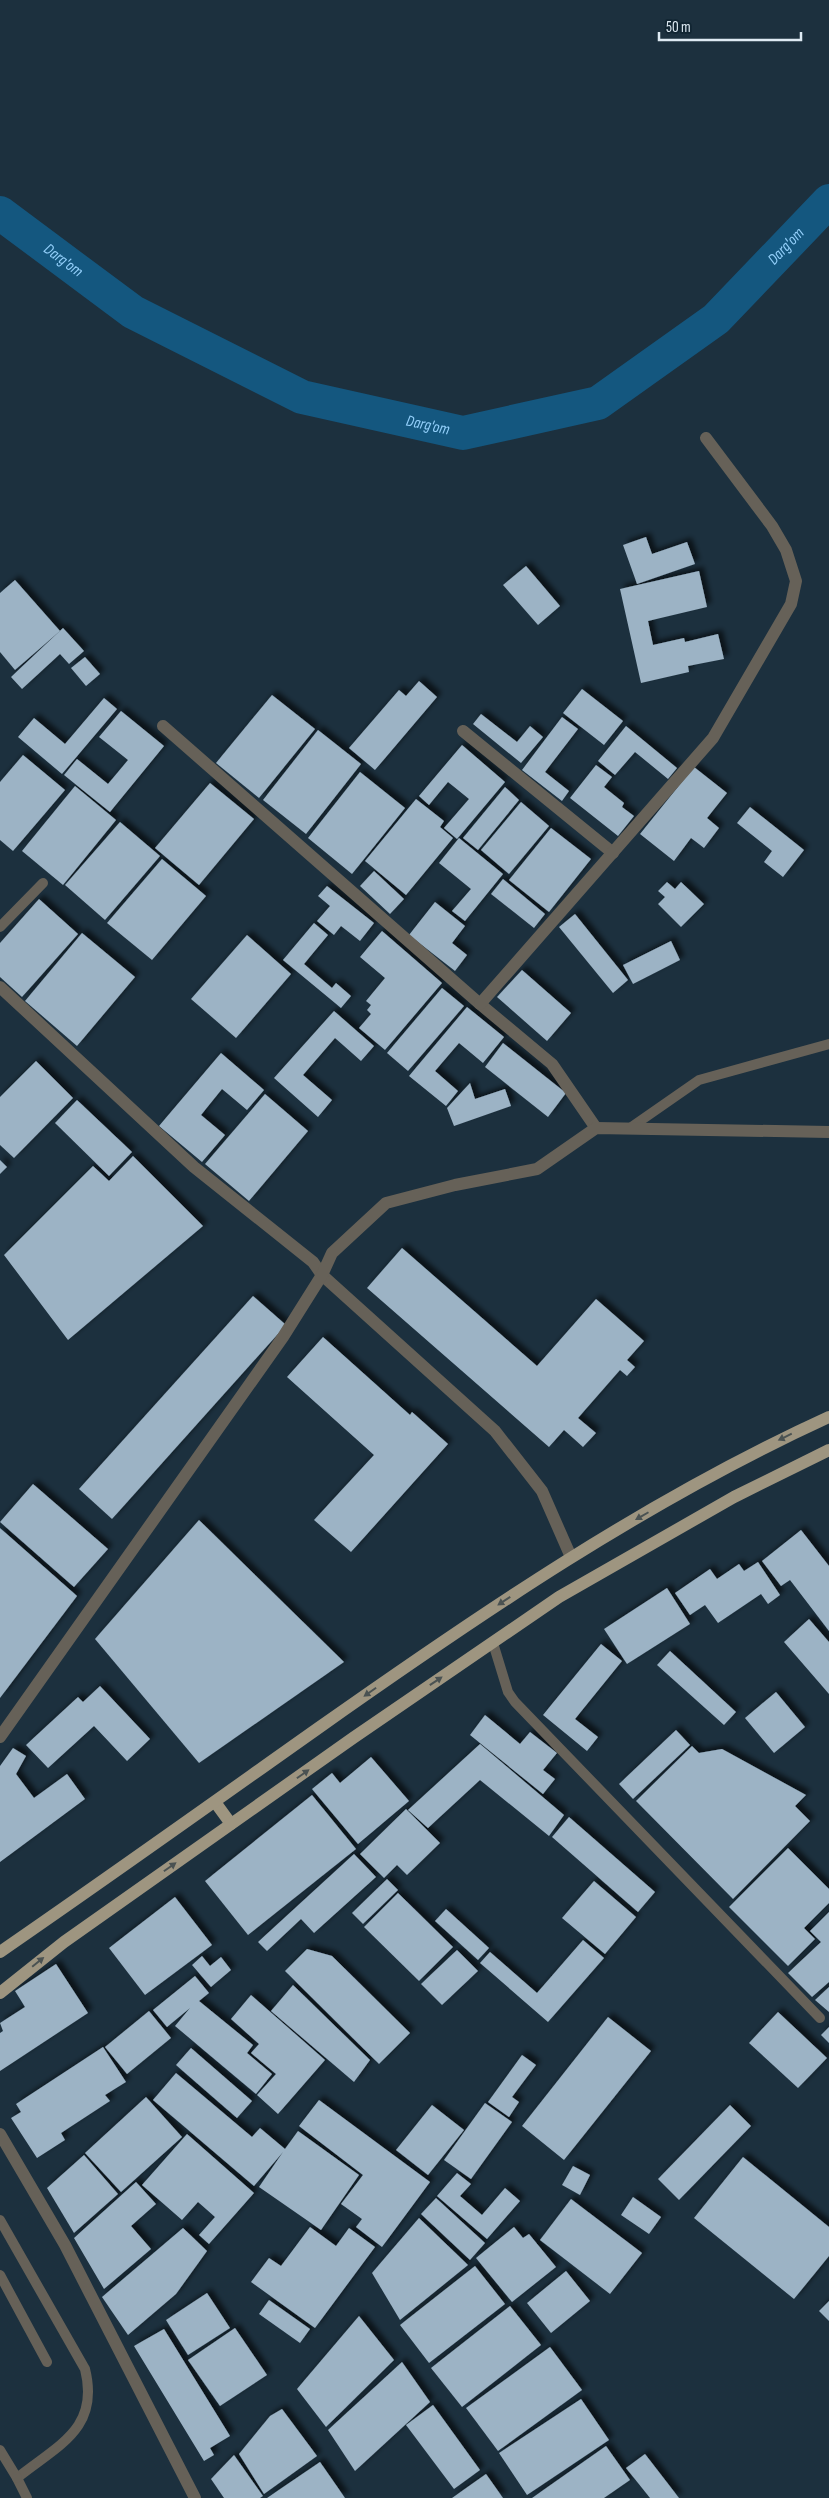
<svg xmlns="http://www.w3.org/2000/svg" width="829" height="2498" viewBox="0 0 829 2498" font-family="'Sofia Sans Condensed',sans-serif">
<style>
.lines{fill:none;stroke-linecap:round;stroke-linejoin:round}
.river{stroke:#14577f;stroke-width:34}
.building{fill:#9cb3c5;filter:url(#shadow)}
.service{stroke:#666158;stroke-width:10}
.minor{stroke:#666158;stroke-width:12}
.primary{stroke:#9e9580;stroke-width:12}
.oneway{fill:#4a5252}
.labels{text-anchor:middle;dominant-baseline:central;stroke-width:5;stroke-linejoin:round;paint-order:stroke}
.water-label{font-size:16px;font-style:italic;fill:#93cffa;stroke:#122633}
</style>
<defs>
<filter id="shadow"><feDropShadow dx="4.5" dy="-4.5" stdDeviation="2.5" flood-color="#0009"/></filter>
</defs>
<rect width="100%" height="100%" fill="#1c303e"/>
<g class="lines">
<!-- river -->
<path class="river" id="s1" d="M0,213l133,99 169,85 161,36 135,-30 118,-84 113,-118"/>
</g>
<!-- building -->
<g class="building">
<path d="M646,537l6,17 35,-12 8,22 -58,20 -14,-39z"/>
<path d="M526,566l34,40 -22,19 -35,-40z"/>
<path d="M699,571l8,36 -59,14 5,24 31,-7 1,4 33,-8 6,25 -36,7 1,6 -48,11 -21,-94z"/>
<path d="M15,580l45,51 -45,39 -15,-18v-59z"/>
<path d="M63,628l21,23 -15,13 -9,-10 -38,35 -11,-12z"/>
<path d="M85,657l15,17 -14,12 -15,-18z"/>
<path d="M419,681l18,16 -62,73 -26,-22 50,-58 7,6z"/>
<path d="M582,689l41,32 -19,24 -41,-32z"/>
<path d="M272,695l43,34 -56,69 -43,-35z"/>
<path d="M104,698l13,11 -55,65 -44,-37 16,-19 31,26z"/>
<path d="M121,711l43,35 -54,66 -46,-37 13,-16 31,25 20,-24 -29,-23z"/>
<path d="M481,714l36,28 13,-16 13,11 -22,26 -48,-39z"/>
<path d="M562,717l16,12 -33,43 24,19 -7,10 -40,-31z"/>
<path d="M626,726l51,42 -9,11 -33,-27 -20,23 -17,-14z"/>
<path d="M318,730l43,34 -55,70 -43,-34z"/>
<path d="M462,745l43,37 -48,57 -13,-11 25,-29 -21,-17 -19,23 -10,-9z"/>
<path d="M23,755l42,35 -52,61 -13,-11v-58z"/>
<path d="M596,765l16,12 -8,10 20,16 -2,4 12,9 -16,20 -48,-38z"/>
<path d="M694,767l33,26 -20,25 12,10 -15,20 -13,-10 -17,23 -34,-27z"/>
<path d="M360,772l45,36 -53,66 -44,-36z"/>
<path d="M210,783l44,36 -55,66 -44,-37z"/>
<path d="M75,786l41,34 -53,65 -41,-34z"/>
<path d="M505,787l14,13 -41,50 -15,-12z"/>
<path d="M416,799l28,22 -4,6 13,11 -47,57 -41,-34z"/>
<path d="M521,802l28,24 -40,48 -28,-24z"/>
<path d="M750,807l54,43 -21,27 -19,-15 8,-11 -35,-28z"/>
<path d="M120,822l40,34 -55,64 -40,-35z"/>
<path d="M551,828l40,31 -42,53 -40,-32z"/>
<path d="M459,838l44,36 -38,47 -13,-10 19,-22 -32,-26z"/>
<path d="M162,859l44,37 -54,64 -45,-37z"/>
<path d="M374,871l30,28 -14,15 -30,-28z"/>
<path d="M503,879l42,35 -11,14 -43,-34z"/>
<path d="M667,882l8,7 6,-7 23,22 -23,23 -23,-23 7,-7 -7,-6z"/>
<path d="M327,886l47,37 -14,18 -19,-15 -7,9 -17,-14 13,-15 -12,-10z"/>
<path d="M39,899l39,35 -56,63 -22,-20v-34z"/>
<path d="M435,902l30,24 -13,17 15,12 -12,16 -46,-36z"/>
<path d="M575,914l53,66 -15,13 -54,-66z"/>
<path d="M314,923l14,12 -24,29 28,24 4,-5 15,13 -10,12 -58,-48z"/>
<path d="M382,931l60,52 -57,67 -26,-22 12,-14 -4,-4 4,-5 -5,-4 19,-23 -25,-21z"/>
<path d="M82,933l53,44 -58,69 -52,-45z"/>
<path d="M247,935l44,39 -55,64 -45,-39z"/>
<path d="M671,941l9,19 -47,24 -10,-19z"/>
<path d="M522,970l49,43 -24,28 -50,-44z"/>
<path d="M442,988l22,18 -56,65 -21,-18z"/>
<path d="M467,1007l37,30 -21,26 -24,-20 -24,28 23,20 -12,15 -37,-30z"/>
<path d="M334,1011l40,35 -13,15 -26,-23 -32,37 29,25 -14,17 -44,-39z"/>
<path d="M503,1043l63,50 -18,24 -63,-50z"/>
<path d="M221,1053l43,37 -17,20 -25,-21 -21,26 24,20 -23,27 -43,-36z"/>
<path d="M36,1061l37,37 -59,60 -14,-13v-48z"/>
<path d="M470,1083l5,16 30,-10 6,17 -57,20 -7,-18z"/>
<path d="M265,1094l43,37 -59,70 -44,-37z"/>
<path d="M77,1100l55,52 -23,24 -54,-53z"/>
<path d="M133,1156l70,70 -135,114 -64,-85 89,-89 16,15z"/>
<path d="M0,1160l7,7 -7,7z"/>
<path d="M402,1248l135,118 59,-67 48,42 -17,19 8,7 -8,9 -7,-6 -42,48 18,15 -13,14 -19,-17 -15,17 -182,-159z"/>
<path d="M253,1296l33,29 -174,194 -33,-30z"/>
<path d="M323,1337l87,78 2,-3 36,32 -97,108 -37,-32 60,-65 -87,-78z"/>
<path d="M33,1484l75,65 -34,38 -74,-65z"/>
<path d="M199,1520l145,142 -145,101 -104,-124z"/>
<path d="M0,1528l77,68 -77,102z"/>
<path d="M801,1530l28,36v65l-39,-51 -9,6 -19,-25z"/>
<path d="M758,1562l22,33 -12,9 -7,-10 -43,29 -13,-18 -15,10 -15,-22 35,-24 7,10 22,-15 5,7z"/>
<path d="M667,1588l23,36 -63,40 -23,-35z"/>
<path d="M809,1619l20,23v52l-45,-52z"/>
<path d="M601,1644l21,17 -47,58 23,18 -11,14 -44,-36z"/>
<path d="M670,1651l66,61 -12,13 -67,-60z"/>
<path d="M100,1686l50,53 -23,22 -33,-35 -46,42 -22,-23 52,-48 5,5z"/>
<path d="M776,1692l29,35 -31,26 -29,-35z"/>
<path d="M485,1715l35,29 10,-12 27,21 -14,17 12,9 -12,15 -73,-59z"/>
<path d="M676,1730l14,15 -57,54 -14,-15z"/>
<path d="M480,1744l84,71 -15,21 -69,-56 -52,48 -20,-18z"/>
<path d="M692,1746l7,7 23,-4 84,46 -11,11 15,15 -77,78 -97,-98z"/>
<path d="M13,1748l13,8 -10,18 18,24 33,-24 18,25 -85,63v-96z"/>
<path d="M371,1757l38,44 -51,43 -46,-55 20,-16 8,10z"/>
<path d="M312,1795l44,54 -108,86 -43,-54z"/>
<path d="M406,1809l34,34 -33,32 -10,-10 -13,13 -24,-24z"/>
<path d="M569,1817l86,75 -17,20 -86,-75z"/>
<path d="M788,1848l41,41v14l-25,25 11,11 -27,27 -59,-59z"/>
<path d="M354,1854l22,23 -62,56 -13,-14 -34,32 -9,-9z"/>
<path d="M387,1879l11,11 -35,34 -11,-11z"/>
<path d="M594,1881l42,36 -31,37 -43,-36z"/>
<path d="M398,1893l55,54 -34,34 -55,-54z"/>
<path d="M175,1897l37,48 -67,50 -36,-47z"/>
<path d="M446,1909l43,39 -11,12 -43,-39z"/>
<path d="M829,1912v70l-17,15 -24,-24 33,-31 -11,-11z"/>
<path d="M583,1940l21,18 -56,64 -68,-59 10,-11 47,41z"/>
<path d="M307,1949l25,7 78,77 -31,31 -94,-93z"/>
<path d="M457,1950l21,21 -36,34 -21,-21z"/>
<path d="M202,1956l8,10 11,-9 10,13 -20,17 -19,-22z"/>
<path d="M56,1964l32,49 -88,58v-38l3,-2 -3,-8 25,-16 -10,-16z"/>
<path d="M195,1976l14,17 -10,8 54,44 -6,8 25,21 -16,20 -81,-68 15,-18 -23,19 -14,-17z"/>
<path d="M293,1985l77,75 -16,22 -83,-71z"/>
<path d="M829,1987v25l-14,-12z"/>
<path d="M251,1995l74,65 -47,54 -21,-19 19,-21 -25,-21 8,-9 -28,-25z"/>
<path d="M149,2011l22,27 -44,36 -22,-27z"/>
<path d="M778,2012l49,46 -29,30 -49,-45z"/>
<path d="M608,2017l43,34 -87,109 -42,-34z"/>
<path d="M829,2027v16l-8,-8z"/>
<path d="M103,2047l23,35 -21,13 5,6 -49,32 4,7 -28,18 -26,-40 10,-6 -5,-8z"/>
<path d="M191,2048l61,53 -15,17 -61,-53z"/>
<path d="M522,2055l14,10 -24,32 7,5 -10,15 -21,-15z"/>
<path d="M176,2073l76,64 8,-9 25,21 13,-18 61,44 -38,55 -62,-43 24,-35 -29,34 -101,-86z"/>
<path d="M146,2097l36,40 -61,55 -36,-39z"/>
<path d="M319,2100l111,82 -48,65 -26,-20 6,-8 -21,-15 22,-29 -64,-49z"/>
<path d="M485,2103l27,19 -41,57 -27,-19z"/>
<path d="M432,2105l32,25 -36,45 -32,-25z"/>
<path d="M730,2105l21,21 -72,74 -21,-21z"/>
<path d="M187,2134l67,59 -45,51 -10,-9 16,-18 -17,-15 -16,18 -40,-35z"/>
<path d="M84,2155l34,39 -44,39 -27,-45z"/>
<path d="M743,2157l86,70v29l-35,43 -100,-81z"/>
<path d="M573,2166l17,9 -10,20 -18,-10z"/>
<path d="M457,2173l14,11 -11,12 22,19 23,-27 15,13 -33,38 -50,-43z"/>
<path d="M136,2182l20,22 -25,22 20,23 -47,40 -30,-51z"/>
<path d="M633,2197l28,20 -12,17 -28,-19z"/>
<path d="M436,2198l49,45 -15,17 -49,-46z"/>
<path d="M571,2199l71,54 -32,41 -70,-54z"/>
<path d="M419,2218l49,47 -68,55 -28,-47z"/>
<path d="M310,2227l26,19 13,-18 26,19 -60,81 -64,-46 18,-24 12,8z"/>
<path d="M514,2227l9,11 6,-4 27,33 -44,35 -36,-44z"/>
<path d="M183,2228l24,23 -31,43 -48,41 -26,-38z"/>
<path d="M475,2266l30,38 -76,59 -29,-38z"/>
<path d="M566,2271l24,30 -39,32 -24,-30z"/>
<path d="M207,2293l23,35 -42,27 -22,-35z"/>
<path d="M269,2300l41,29 -10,14 -41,-29z"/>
<path d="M829,2301v20l-10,-10z"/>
<path d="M510,2306l31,39 -79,62 -31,-39z"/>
<path d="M359,2316l35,44 -68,67 -29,-38z"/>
<path d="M235,2328l32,47 -47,31 -32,-46z"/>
<path d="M164,2329l66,107 -20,12 4,7 -10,6 -70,-115z"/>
<path d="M550,2347l32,43 -84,61 -32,-43z"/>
<path d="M402,2362l28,40 -75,69 -27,-41z"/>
<path d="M581,2399l28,41 -82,55 -28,-42z"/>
<path d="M433,2405l47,65 -26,19 -48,-64z"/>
<path d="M282,2409l35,47 -53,38 -25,-40 31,-38z"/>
<path d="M606,2446l24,34 -26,18h-72z"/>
<path d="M645,2454l34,44h-29l-24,-30z"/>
<path d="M234,2455l29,41 -3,2h-36l-13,-19z"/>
<path d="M320,2462l25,36h-78z"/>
<path d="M486,2474l17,24h-51z"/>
</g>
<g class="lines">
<!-- service -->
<g class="service">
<path d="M0,927l43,-44"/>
<path d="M630,1128l69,-48 130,-36"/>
<path d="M493,1643l15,49 7,10 305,316"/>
<path d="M0,2220l85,149c15,60 -27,76 -68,109l10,20"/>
<path d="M0,2275l47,87"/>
<path d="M0,2450l17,28"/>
</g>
<!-- minor -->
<g class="minor">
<path d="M163,726l317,278 72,60 44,64"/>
<path d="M463,731l150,122"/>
<path d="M0,987l194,180 119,95 9,13 173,156 47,60 29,66"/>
<path d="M480,1004l233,-266 78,-134 5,-23 -10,-31 -14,-24 -66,-88"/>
<path d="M0,1737l283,-400 39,-62 10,-22 54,-50 69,-18 82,-16 59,-41 233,4"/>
<path d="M0,2134l65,111 130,253"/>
</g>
<!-- primary -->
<g class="primary">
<path d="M215,1802l16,22"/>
<path d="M0,1952c106,-73 211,-148 317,-223 163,-115 330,-229 512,-312"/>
<path d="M0,1993l64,-51 289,-204 206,-141 175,-100 95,-47"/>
</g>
</g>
<!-- one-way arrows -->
<defs><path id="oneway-solid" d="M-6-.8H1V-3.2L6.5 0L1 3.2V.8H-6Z" transform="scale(1.25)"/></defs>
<g class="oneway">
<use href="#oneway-solid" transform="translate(785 1437) rotate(154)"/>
<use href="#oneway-solid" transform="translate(642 1516) rotate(150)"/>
<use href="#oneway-solid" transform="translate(504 1601) rotate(147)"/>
<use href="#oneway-solid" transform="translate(436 1681) rotate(-34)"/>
<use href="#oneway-solid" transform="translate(370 1692) rotate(145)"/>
<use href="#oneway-solid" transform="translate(303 1774) rotate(-35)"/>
<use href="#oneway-solid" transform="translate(170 1867) rotate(-35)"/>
<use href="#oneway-solid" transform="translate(38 1962) rotate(-39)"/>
</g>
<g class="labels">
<!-- water labels -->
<g class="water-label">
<text stroke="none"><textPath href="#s1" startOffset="904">Darg'om</textPath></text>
<text stroke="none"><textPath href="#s1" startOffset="79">Darg'om</textPath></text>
<text stroke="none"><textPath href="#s1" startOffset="484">Darg'om</textPath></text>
</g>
</g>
<!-- scale -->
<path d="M659 32v8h142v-8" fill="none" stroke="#deeaf3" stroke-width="2.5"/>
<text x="666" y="32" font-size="15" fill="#deeaf3" stroke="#122633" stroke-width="4" paint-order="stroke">50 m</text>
</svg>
